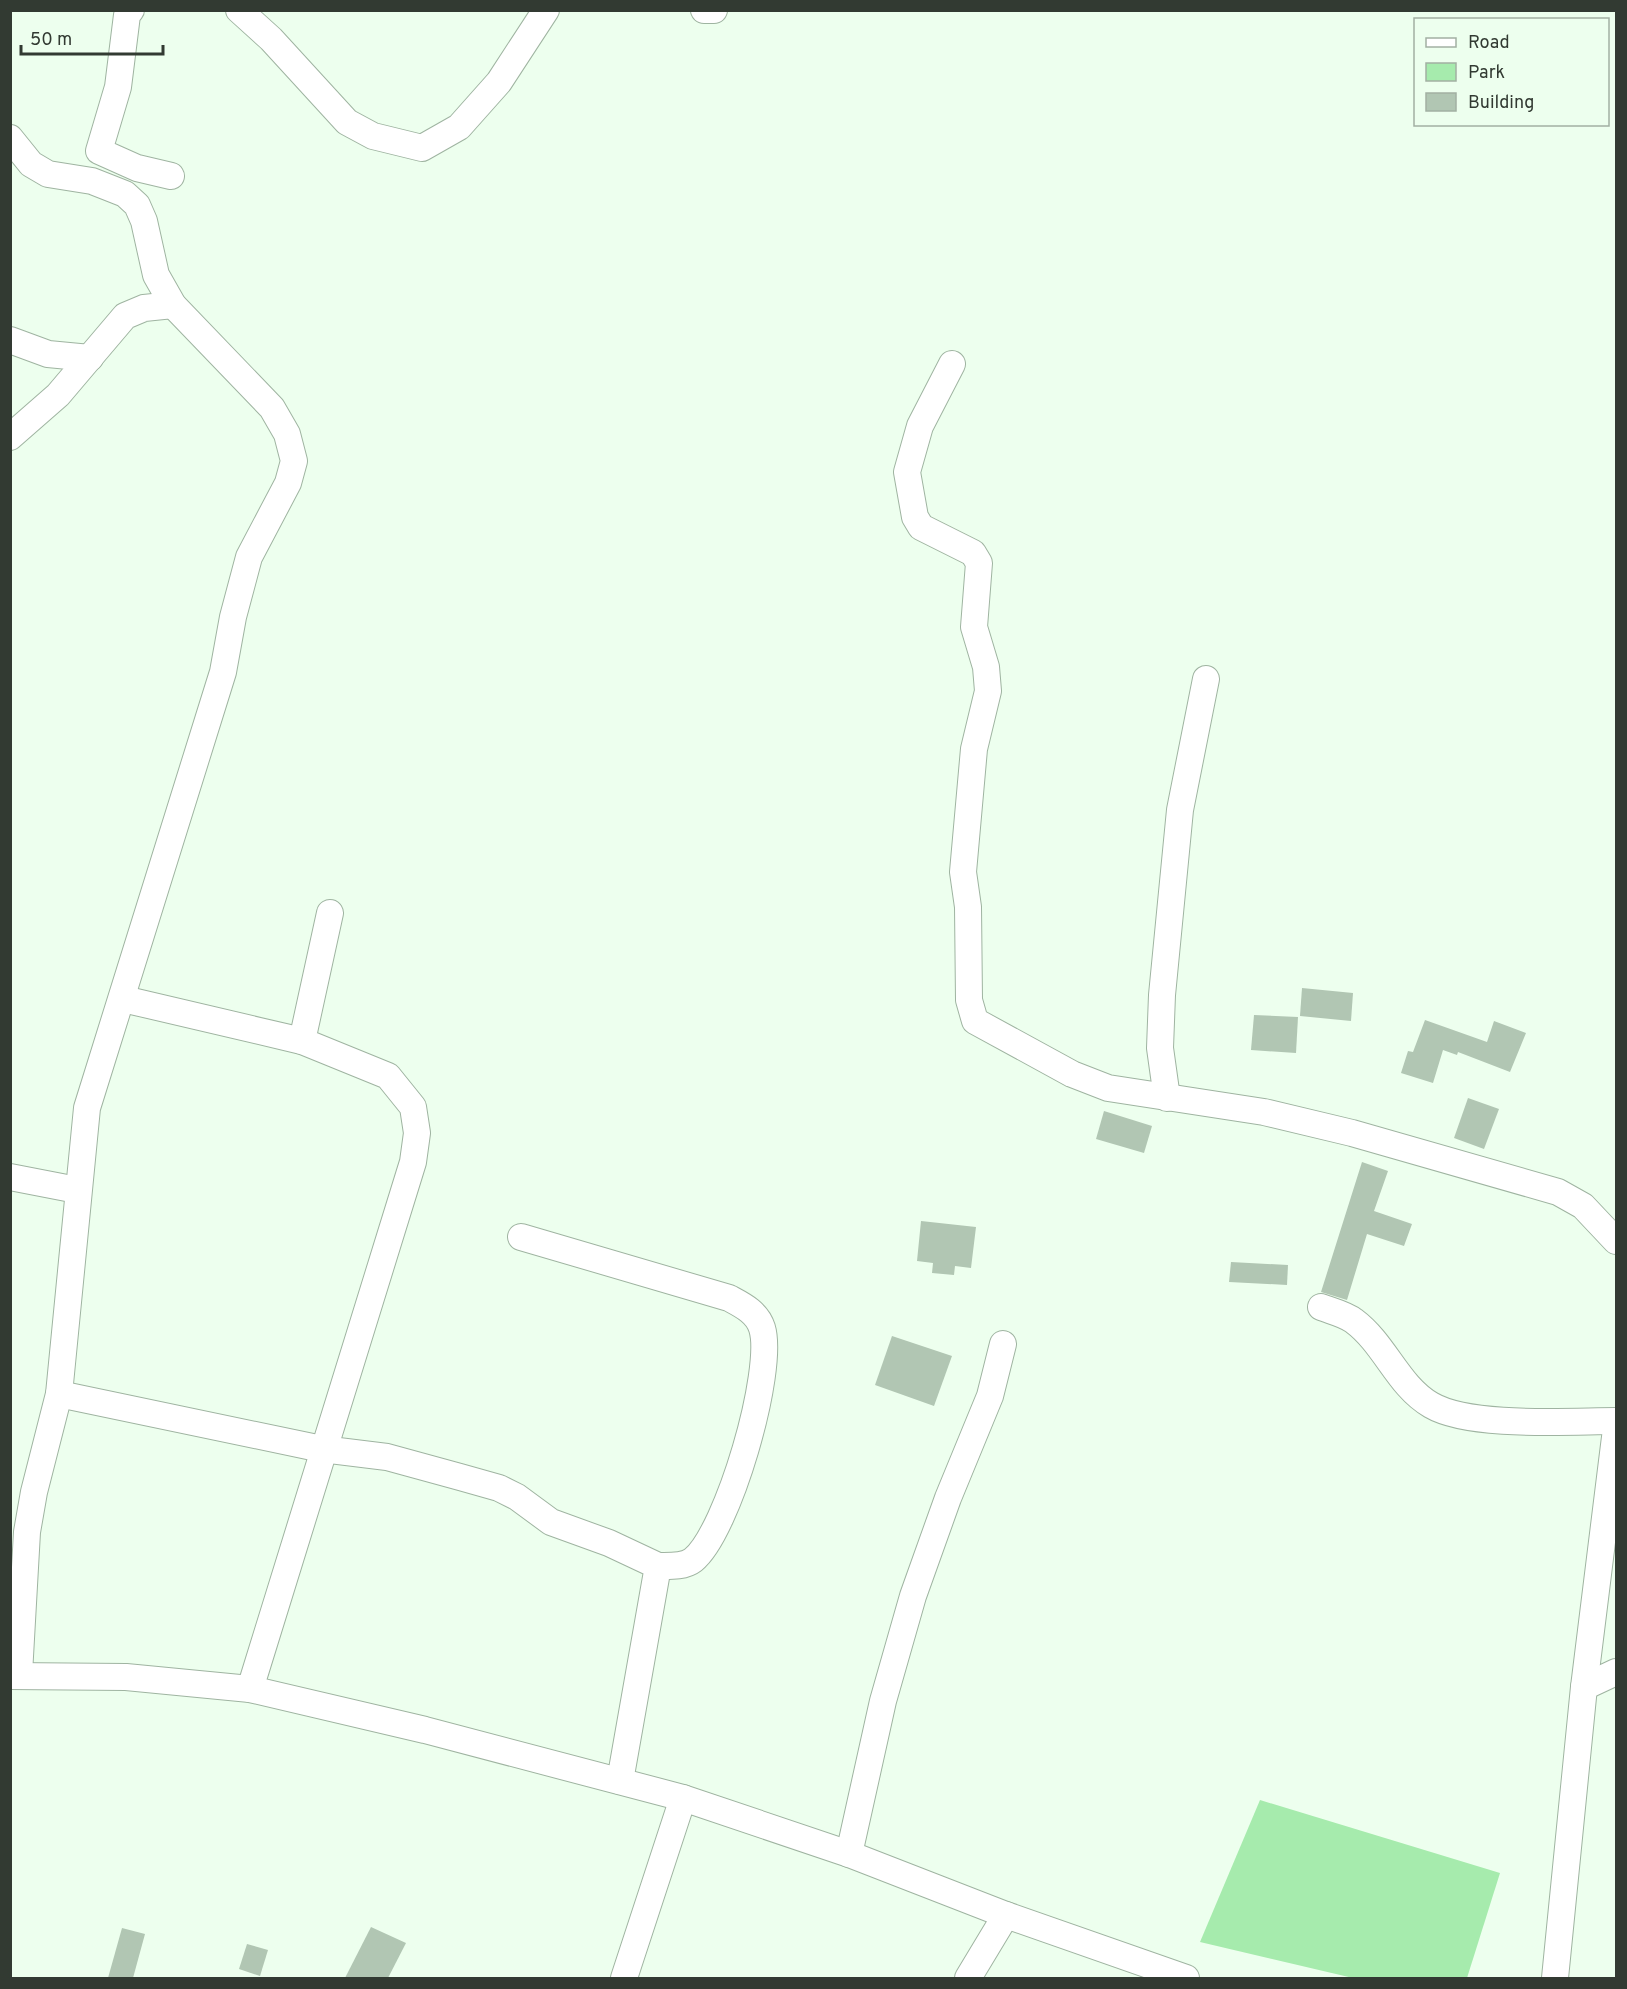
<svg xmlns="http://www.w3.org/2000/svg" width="1627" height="1989" viewBox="0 0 1627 1989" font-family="Overpass,sans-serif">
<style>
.green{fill:#a6ebad}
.building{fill:#b1c6b3}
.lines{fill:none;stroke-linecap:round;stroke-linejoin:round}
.minor-casing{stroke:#9fb4a1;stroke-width:28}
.minor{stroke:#fff;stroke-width:26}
</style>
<rect width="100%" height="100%" fill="#edffee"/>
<!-- green -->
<path class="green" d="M1260,1800l240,73 -33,105h-114l-153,-36z"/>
<!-- building -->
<g class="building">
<path d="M1302,988l51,5 -2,28 -51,-5z"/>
<path d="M1254,1015l44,2 -2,36 -45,-3z"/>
<path d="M1425,1020l62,22 7,-21 32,12 -16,39 -52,-20 -1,3 -14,-5 -10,33 -32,-10 7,-22 5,1z"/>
<path d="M1468,1098l31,11 -15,40 -30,-11z"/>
<path d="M1104,1111l48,15 -8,27 -48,-14z"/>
<path d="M1362,1162l26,9 -14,40 38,13 -8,22 -37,-12 -20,66 -26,-8z"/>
<path d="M921,1221l55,6 -5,41 -16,-2 -1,9 -22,-2 1,-10 -16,-2z"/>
<path d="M1231,1262l57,3 -1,20 -58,-3z"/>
<path d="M892,1336l60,20 -18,50 -59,-21z"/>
<path d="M371,1927l35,16 -18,35h-43z"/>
<path d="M122,1928l23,6 -12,44h-25z"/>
<path d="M247,1944l21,6 -8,26 -21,-7z"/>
</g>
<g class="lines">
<defs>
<g id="minor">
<path d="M131,10l-4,5 -9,72 -19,64 38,17 34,8"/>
<path d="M239,10l32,29 76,83 26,14 49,12 37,-21 40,-45 47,-72"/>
<path d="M704,10h10"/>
<path d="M10,138l21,26 17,10 44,7 33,13 12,11 7,16 12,54 17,30 99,103 15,26 7,27 -6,22 -39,74 -16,60 -10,55 -136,436 -28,286 -25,98 -7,40 -8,142"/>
<path d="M10,340l38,14 42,4"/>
<path d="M952,364l-32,62 -13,46 8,45 6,10 52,26 6,10 -5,64 12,40 2,24 -14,58 -11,123 5,35 1,93 6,21 97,53 36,14 156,24 88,21 206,59 25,14 33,35"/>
<path d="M10,437l48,-42 67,-79 19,-8 29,-3"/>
<path d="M123,999l179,42 86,35 25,31 4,26 -4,29 -163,527"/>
<path d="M302,1041l28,-128"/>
<path d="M1167,1098l-7,-50 2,-53 18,-185 26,-131"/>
<path d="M10,1177l67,13"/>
<path d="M521,1237l208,61c13,7 28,14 33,30 13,42 -34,204 -69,232 -9,7 -24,6 -35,6"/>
<path d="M1321,1307c10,4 24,7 33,14 31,23 44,65 77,84 39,23 139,16 185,16"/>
<path d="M59,1394l263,55 65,8 73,20 39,11 18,9 34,25 58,21 49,23 -38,215"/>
<path d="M10,1676l116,1 124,12 175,41 258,68 166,56 157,61 180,63"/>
<path d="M1584,1687l32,-15"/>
<path d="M849,1854l34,-153 30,-105 35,-98 42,-102 13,-52"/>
<path d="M624,1978l59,-180"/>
<path d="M968,1978l38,-63"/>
<path d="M1555,1978l29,-291 32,-258"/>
</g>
</defs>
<!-- minor casing -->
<use href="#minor" class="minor-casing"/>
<!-- minor -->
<use href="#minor" class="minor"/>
</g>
<!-- border -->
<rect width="1627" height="1989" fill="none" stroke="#323a32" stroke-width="24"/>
<!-- legend -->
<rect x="1414" y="18" width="195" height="108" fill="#edffee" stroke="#a2b0a3" stroke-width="1.5"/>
<rect x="1426" y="38" width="30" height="9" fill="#ffffff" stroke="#a2b0a3" stroke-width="1.5"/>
<text x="1468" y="48" font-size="18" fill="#323a32">Road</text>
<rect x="1426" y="63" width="30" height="18" fill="#a6ebad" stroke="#a2b0a3" stroke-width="1.5"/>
<text x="1468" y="78" font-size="18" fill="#323a32">Park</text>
<rect x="1426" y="93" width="30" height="18" fill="#b1c6b3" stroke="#a2b0a3" stroke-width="1.5"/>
<text x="1468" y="108" font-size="18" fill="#323a32">Building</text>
<!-- scale -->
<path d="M21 45v9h142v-9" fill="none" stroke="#323a32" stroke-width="3"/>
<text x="30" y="45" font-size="18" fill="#323a32" stroke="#edffee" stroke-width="4.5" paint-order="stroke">50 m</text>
</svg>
